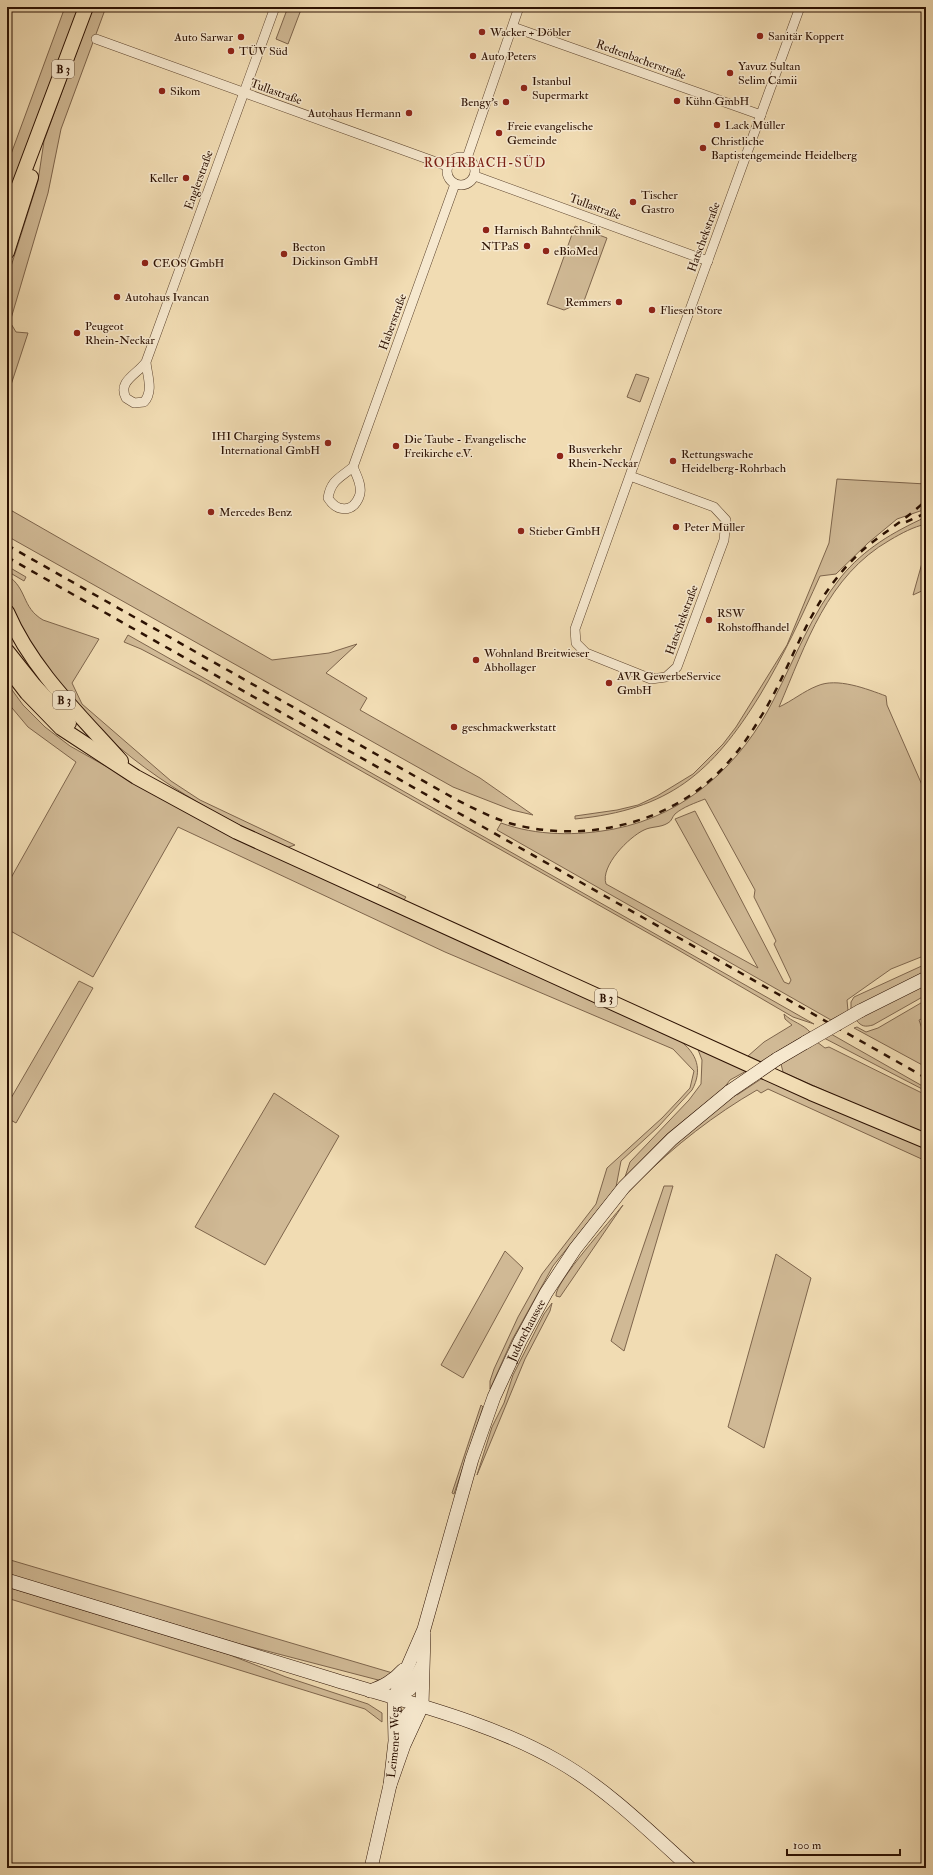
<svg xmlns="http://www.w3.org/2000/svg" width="933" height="1875" viewBox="0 0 933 1875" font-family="'IM FELL Double Pica',serif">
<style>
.green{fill:#d0b995;stroke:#7e654c;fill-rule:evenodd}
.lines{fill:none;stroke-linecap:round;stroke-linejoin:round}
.street-casing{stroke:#5d442e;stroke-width:10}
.secondary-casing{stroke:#2c1102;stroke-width:14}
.primary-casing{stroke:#2c1102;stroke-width:16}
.street{stroke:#f6e8ce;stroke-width:9}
.secondary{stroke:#f6e8ce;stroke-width:13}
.primary{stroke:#f1dcb3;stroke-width:14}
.rail{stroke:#2c1102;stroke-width:2.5;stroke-dasharray:7 7;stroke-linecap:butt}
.secondary-bridge-casing{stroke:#2c1102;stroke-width:14;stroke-linecap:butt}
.secondary-bridge{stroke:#f6e8ce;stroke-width:13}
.poi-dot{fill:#8f2418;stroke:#f6e8ce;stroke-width:1.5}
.labels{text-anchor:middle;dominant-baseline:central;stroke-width:3;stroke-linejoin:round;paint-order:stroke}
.shield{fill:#f6e8ce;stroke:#69523f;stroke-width:1}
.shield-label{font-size:11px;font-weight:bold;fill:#2c1102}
.poi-label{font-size:12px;fill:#2c1102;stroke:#f6e8ce;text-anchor:start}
.street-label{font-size:12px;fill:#2c1102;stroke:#f6e8ce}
.neighbourhood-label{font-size:13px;letter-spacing:1px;fill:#7a1f14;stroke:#f6e8ce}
</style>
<rect width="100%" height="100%" fill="#f1dcb3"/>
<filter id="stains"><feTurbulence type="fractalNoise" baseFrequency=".005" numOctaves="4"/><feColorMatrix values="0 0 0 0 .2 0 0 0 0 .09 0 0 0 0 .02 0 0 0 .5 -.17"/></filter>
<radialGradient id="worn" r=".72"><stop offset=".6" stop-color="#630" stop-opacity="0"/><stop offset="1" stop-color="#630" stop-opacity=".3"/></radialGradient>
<!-- green -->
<g class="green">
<path d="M65,7h15l-73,196v-38z"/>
<path d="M93,7h13l-45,122 -13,64 -38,129 6,10 12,1 -21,64v-118l31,-98 6,-40z"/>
<path d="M288,7h14l-14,37 -12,-5z"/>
<path d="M575,226l32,12 -23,63 -20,9 -17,-6z"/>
<path d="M636,374l13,4 -9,24 -13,-5z"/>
<path d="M837,479l89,5v25l-29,10 -29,24 -32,31 -16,2c-19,42 -36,79 -60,119 -48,78 -91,115 -185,124v-3l42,-6 21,-5 19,-9 36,-22 30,-30 13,-17 51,-82 42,-102z"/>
<path d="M7,508l265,152 57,-7 28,-9 -31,29 41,25 -7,12 120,68 53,37 -21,-5 -59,-23 -446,-251z"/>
<path d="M926,517v7c-13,3 -24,9 -36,16 -63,36 -84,104 -111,167 13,-6 25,-16 38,-21 20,-9 50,3 69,10l1,9 39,89v161l-35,14 -44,31 1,11 -17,9 -334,-190 4,-7c36,13 76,13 113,6 73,-14 128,-66 160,-130 21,-41 38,-86 67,-122 23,-28 52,-45 85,-60zM705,799l50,91 -1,7 22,44 -2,3 17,36 -2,4 -5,-2 -89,-171 -20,8 83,149 -152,-84c-6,-18 23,-47 38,-54 8,-4 16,-2 24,-7 4,-2 4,-6 7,-9 8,-7 20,-11 30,-15z"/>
<path d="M926,549v40l-13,6z"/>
<path d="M7,566l19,11 -2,4 -17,-10z"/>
<path d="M7,575c21,14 14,32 36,45l56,19 -27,44 10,21 89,77 29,19 95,45 -9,3c-78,-37 -156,-79 -213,-147 -10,-11 -18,-24 -27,-36 -12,-17 -35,-49 -39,-69 -1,-6 0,-14 0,-21z"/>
<path d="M128,635l686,389 -21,-7 -120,-70 -471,-266 -61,-32 -17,-7z"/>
<path d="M7,683l16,22 22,22 25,19 117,66 492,228c18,13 24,30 13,50l-34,37 -37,34 -5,26 -63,79 -41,74 -22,49v-8l4,-12 24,-52 24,-43 54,-70 11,-36 55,-50 17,-18 11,-12 4,-17 -21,-22 -228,-97 -267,-125 -85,150 -86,-48v-44l69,-123 -48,-35 -21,-25z"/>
<path d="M379,884l27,13 -3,4 -26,-12z"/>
<path d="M926,964v7l-75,38v-7l3,-5z"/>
<path d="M79,981l14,7 -77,135 -9,-5v-13z"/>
<path d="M926,984v11l-53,30c-8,2 -11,2 -17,-5z"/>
<path d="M926,1000v17l-7,3 7,20v27l-72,-39 3,-1 9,5 12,-4z"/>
<path d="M784,1014c8,8 19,10 26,18l-50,30 -12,-6 16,-14 28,-17 -7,-6z"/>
<path d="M831,1034l95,54v3l-102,-53z"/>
<path d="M817,1042l8,6 4,-1 97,48v41l-143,-64 -2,-8z"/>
<path d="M697,1047l51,23 -18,10 -6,8 -57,46 -42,43 5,-15 59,-62 12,-16 1,-24z"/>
<path d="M764,1077l162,72v12l-158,-72 -7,4 -4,-3c-85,49 -158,123 -209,207 -19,30 -32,64 -46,96l-4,2c13,-29 25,-59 41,-88 48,-85 119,-154 196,-213l2,1z"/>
<path d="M274,1093l65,43 -74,129 -70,-38z"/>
<path d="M664,1186h9l-49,165 -13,-10z"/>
<path d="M623,1205l-63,92 -4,-1c-2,-13 56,-77 67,-91z"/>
<path d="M505,1251l18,17 -60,110 -22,-13z"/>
<path d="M776,1254l35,24 -47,170 -36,-21z"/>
<path d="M552,1303l-2,8 -25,48 -48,116 15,-48 12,-24 9,-28 31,-61z"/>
<path d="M481,1405l2,2 -29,87 -2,-1z"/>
<path d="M7,1559l389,115 -14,7 -142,-37 -233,-70z"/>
<path d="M7,1587l223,68 56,22 82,27 14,9v9l-17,-13 -358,-111z"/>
</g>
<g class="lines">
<defs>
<g id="street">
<path d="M513,27l248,88"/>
<path d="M96,39l351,127"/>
<circle cx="461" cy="171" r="14"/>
<path d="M467,158l52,-151"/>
<path d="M475,176l233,85"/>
<path d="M146,362c1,13 8,29 -2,40l-10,1 -8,-5c-9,-17 12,-24 20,-36l129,-355"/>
<path d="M353,467c4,9 10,21 6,30 -7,17 -23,14 -31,1 3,-18 12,-20 25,-31l102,-283"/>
<path d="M630,476l84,31 12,13 -2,20 -47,127 -11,10 -15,2 -65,-26 -10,-10 -1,-14 53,-148 12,-34 160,-440"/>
</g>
<g id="secondary">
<path d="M860,1011l66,-33"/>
<path d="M777,1059l29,-17"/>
<path d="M7,1580c110,33 219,67 328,100 75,23 155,42 223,81 49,28 90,69 132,107"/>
<path d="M370,1691c14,-5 23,-10 33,-21"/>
<path d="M394,1698l16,-9 12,-23"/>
<path d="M396,1737l12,-23 14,-8"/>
<path id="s1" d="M390,1785l5,-44 -1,-43 30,-69 48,-170 22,-62 26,-56 26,-48 29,-44 49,-62 48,-48 58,-48"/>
<path d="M371,1868l19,-83 14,-40 18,-39 2,-72"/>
</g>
<g id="primary">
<path d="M7,217l79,-210"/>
<path d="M7,252l24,-75"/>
<path d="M7,612c25,58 72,102 114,149"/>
<path d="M7,651l27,34 35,38"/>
<path d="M7,667l20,26 34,35 75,49 101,55 574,261 115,48"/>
</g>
</defs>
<!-- street casing -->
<use href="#street" class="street-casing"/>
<!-- secondary casing -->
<use href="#secondary" class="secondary-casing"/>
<!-- primary casing -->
<use href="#primary" class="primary-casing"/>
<!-- street -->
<use href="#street" class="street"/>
<!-- secondary -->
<use href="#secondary" class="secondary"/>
<!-- primary -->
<use href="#primary" class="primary"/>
<!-- rail -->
<g class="rail">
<path d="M906,522l20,-9"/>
<path d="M7,545l450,255c16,8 33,17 52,23 73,21 157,2 211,-52 16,-16 29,-34 40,-53 25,-39 39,-85 65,-124 11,-16 24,-32 39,-45 20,-17 43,-30 62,-49"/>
<path d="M7,557l919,521"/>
</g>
<defs>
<g id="secondary-bridge">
<path d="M806,1042l54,-31"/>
<path d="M730,1091l47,-32"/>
</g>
</defs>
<!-- secondary-bridge casing -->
<use href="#secondary-bridge" class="secondary-bridge-casing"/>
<!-- secondary-bridge -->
<use href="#secondary-bridge" class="secondary-bridge"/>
</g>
<!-- markers -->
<g class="poi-dot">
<circle cx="482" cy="32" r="4"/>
<circle cx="760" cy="36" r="4"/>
<circle cx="241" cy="37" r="4"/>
<circle cx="231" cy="51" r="4"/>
<circle cx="473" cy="56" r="4"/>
<circle cx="730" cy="73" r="4"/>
<circle cx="524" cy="88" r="4"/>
<circle cx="162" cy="91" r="4"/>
<circle cx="677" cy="101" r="4"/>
<circle cx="506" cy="102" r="4"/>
<circle cx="409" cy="113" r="4"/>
<circle cx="717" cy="125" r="4"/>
<circle cx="499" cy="133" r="4"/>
<circle cx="703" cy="148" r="4"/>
<circle cx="186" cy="178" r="4"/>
<circle cx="633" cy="202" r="4"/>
<circle cx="486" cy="230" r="4"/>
<circle cx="527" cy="246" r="4"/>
<circle cx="546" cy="251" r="4"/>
<circle cx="284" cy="254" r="4"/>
<circle cx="145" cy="263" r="4"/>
<circle cx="117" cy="297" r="4"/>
<circle cx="619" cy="302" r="4"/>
<circle cx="652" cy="310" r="4"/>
<circle cx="77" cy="333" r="4"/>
<circle cx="328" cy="443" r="4"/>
<circle cx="396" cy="446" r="4"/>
<circle cx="560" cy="456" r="4"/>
<circle cx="673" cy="461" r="4"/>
<circle cx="211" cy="512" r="4"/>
<circle cx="676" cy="527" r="4"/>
<circle cx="521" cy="531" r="4"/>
<circle cx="709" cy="620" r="4"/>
<circle cx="476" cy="660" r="4"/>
<circle cx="609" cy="683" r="4"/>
<circle cx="454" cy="727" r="4"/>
</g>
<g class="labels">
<!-- shield labels -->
<g class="shield">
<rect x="52" y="60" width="22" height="18" rx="3"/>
<rect x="53" y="691" width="22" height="18" rx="3"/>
<rect x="595" y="989" width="22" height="18" rx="3"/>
</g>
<g class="shield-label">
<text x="63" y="69">B 3</text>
<text x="64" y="700">B 3</text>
<text x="606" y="998">B 3</text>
</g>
<!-- poi labels -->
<g class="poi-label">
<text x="490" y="32">Wacker + Döbler</text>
<text x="768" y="36">Sanitär Koppert</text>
<text x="233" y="37" text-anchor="end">Auto Sarwar</text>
<text x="239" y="51">TÜV Süd</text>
<text x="481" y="56">Auto Peters</text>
<text x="738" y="66">Yavuz Sultan<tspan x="738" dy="14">Selim Camii</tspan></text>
<text x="532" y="81">Istanbul<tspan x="532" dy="14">Supermarkt</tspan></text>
<text x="170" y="91">Sikom</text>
<text x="685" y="101">Kühn GmbH</text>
<text x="498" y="102" text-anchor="end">Bengy's</text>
<text x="401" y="113" text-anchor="end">Autohaus Hermann</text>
<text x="725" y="125">Lack Müller</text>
<text x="507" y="126">Freie evangelische<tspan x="507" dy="14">Gemeinde</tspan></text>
<text x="711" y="141">Christliche<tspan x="711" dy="14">Baptistengemeinde Heidelberg</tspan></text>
<text x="178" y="178" text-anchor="end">Keller</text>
<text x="641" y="195">Tischer<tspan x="641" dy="14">Gastro</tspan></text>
<text x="494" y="230">Harnisch Bahntechnik</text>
<text x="519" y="246" text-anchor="end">NTPaS</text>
<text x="292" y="247">Becton<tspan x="292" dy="14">Dickinson GmbH</tspan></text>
<text x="554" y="251">eBioMed</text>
<text x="153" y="263">CEOS GmbH</text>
<text x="125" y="297">Autohaus Ivancan</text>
<text x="611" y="302" text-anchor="end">Remmers</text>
<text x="660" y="310">Fliesen Store</text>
<text x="85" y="326">Peugeot<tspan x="85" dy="14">Rhein-Neckar</tspan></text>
<text x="320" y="436" text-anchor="end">IHI Charging Systems<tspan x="320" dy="14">International GmbH</tspan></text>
<text x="404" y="439">Die Taube - Evangelische<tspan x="404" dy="14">Freikirche e.V.</tspan></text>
<text x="568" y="449">Busverkehr<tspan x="568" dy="14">Rhein-Neckar</tspan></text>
<text x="681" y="454">Rettungswache<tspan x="681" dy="14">Heidelberg-Rohrbach</tspan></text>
<text x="219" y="512">Mercedes Benz</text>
<text x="684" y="527">Peter Müller</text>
<text x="529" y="531">Stieber GmbH</text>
<text x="717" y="613">RSW<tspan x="717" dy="14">Rohstoffhandel</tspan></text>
<text x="484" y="653">Wohnland Breitwieser<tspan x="484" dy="14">Abhollager</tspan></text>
<text x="617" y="676">AVR GewerbeService<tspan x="617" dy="14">GmbH</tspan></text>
<text x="462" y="727">geschmackwerkstatt</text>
</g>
<!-- street labels -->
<g class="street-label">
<text transform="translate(641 60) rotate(20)">Redtenbacherstraße</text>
<text transform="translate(276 92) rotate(20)">Tullastraße</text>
<text transform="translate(199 180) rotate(-70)">Englerstraße</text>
<text transform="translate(595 207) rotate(20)">Tullastraße</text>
<text transform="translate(704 237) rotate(-70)">Hatschekstraße</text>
<text transform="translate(393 322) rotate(-70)">Haberstraße</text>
<text transform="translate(682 620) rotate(-70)">Hatschekstraße</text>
<text stroke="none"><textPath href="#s1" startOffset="479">Judenchaussee</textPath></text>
<text stroke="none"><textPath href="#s1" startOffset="43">Leimener Weg</textPath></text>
</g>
<!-- neighbourhood labels -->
<g class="neighbourhood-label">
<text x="485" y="163">ROHRBACH-SÜD</text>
</g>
</g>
<!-- margin -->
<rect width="933" height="1875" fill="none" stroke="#f1dcb3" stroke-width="24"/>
<rect x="8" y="8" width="917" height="1859" fill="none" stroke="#2c1102" stroke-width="2"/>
<rect x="12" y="12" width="909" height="1851" fill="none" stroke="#2c1102"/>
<!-- scale -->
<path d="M787 1849v6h113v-6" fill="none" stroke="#2c1102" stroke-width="2"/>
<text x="793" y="1849" font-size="12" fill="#2c1102" stroke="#f6e8ce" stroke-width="3" paint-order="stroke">100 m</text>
<rect width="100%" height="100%" filter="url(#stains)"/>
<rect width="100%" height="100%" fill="url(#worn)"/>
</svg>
